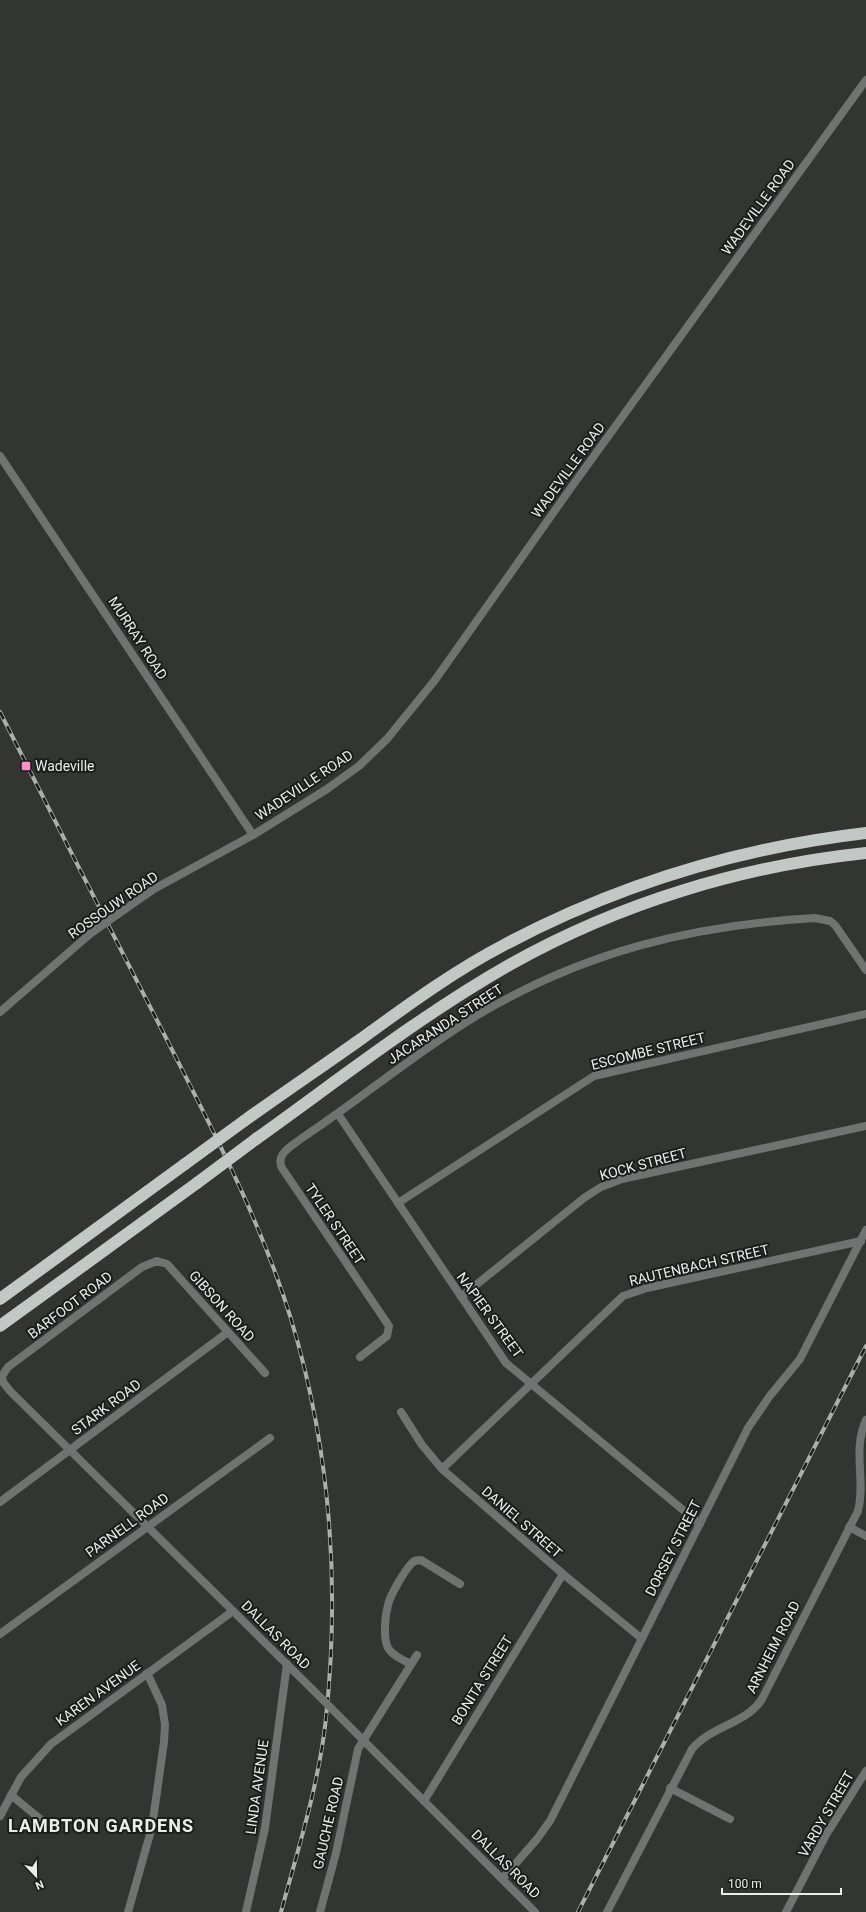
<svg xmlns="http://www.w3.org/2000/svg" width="866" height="1912" viewBox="0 0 866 1912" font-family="Roboto,sans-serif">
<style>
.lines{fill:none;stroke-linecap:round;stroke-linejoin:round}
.street{stroke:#707372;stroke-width:8}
.highway{stroke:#c2c8c6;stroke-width:12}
.rail-casing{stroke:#adafad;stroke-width:4}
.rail{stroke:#1b1c1b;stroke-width:2.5;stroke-dasharray:8;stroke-linecap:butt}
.street-bridge{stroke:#707372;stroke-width:8}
.highway-bridge{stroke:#c2c8c6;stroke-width:12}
.poi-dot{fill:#f98fc8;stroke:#1b1c1b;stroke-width:1.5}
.labels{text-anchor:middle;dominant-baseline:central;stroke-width:4;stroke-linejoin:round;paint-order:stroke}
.street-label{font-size:14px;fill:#ebedeb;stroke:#1b1c1b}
.poi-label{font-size:14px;fill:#ebedeb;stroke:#1b1c1b;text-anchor:start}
.district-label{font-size:18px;font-weight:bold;letter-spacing:1px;fill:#ebedeb;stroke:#1b1c1b}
</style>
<rect width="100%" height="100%" fill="#323532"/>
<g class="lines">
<!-- street -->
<g class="street">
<path d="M0,456l253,379"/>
<path d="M118,914l36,-25 99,-54 74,-46 32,-23 28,-27 48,-59 135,-191 296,-409"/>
<path d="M0,1012l90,-78"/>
<path d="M338,1114l168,249 194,161"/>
<path d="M398,1203l196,-127 272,-62"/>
<path d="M461,1297l123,-99 17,-11 21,-8 244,-53"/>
<path d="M360,1357l27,-21 2,-10 -107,-158c-7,-14 10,-22 20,-30 59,-39 113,-85 174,-122 107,-64 216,-91 339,-98l15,3 5,4 31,45"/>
<path d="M265,1373l-98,-109 -10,-3 -15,6 -134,100 -6,9 1,6 7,9 302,298"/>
<path d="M401,1412l21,33 20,24 121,105 78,64"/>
<path d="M442,1469l181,-173 24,-8 214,-47"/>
<path d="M0,1502l228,-170"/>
<path d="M849,1527l17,9"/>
<path d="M0,1634l270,-196"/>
<path d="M411,1664c-8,-4 -18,-8 -23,-16 -5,-10 -3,-32 0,-43 2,-10 17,-35 24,-42 3,-3 5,-3 9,-3l39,24"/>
<path d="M332,1709l203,203"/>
<path d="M670,1788l60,31"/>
<path d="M11,1795l34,28"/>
<path d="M424,1801l139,-227"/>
<path d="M0,1816l21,-39 30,-33 182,-133"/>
<path d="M503,1878l34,-39 13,-18 198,-393 21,-31 31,-38 66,-129"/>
<path d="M128,1912l24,-85 12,-85 1,-17 -3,-20 -15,-32"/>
<path d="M246,1912l19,-84 22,-164"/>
<path d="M320,1912l16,-59 22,-104 59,-94"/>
<path d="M607,1912l85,-163c21,-24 54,-25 70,-50l96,-188c8,-30 -6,-61 8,-91"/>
<path d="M786,1912l40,-77 40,-64"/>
</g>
<!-- highway -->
<g class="highway">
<path d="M244,1121c39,-28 79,-55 117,-82 47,-34 93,-68 143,-94 115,-61 234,-97 362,-112"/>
<path d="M256,1139c84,-60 165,-124 255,-175 109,-61 231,-98 355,-111"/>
<path d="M0,1299l185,-135"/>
<path d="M0,1326l197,-143"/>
</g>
<defs>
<g id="rail">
<path d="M0,712c54,107 108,213 163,320 47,93 97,186 128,287 39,129 49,265 35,399 -7,66 -28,131 -45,194"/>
<path d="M578,1912l288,-566"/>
</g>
</defs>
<!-- rail casing -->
<use href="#rail" class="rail-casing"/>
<!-- rail -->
<use href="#rail" class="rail"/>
<!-- street-bridge -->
<g class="street-bridge">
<path d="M90,934l28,-20"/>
<path d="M312,1689l20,20"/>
</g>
<!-- highway-bridge -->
<g class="highway-bridge">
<path d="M185,1164l59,-43"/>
<path d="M197,1183l59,-44"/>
</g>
</g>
<!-- markers -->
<rect class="poi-dot" x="21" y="761" width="10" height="10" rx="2"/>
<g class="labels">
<!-- street labels -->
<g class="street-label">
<text transform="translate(758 207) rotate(-54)">WADEVILLE ROAD</text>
<text transform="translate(568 470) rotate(-54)">WADEVILLE ROAD</text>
<text transform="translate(138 638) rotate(57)">MURRAY ROAD</text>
<text transform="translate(304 785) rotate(-34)">WADEVILLE ROAD</text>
<text transform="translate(113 905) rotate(-35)">ROSSOUW ROAD</text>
<text transform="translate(445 1024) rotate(-33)">JACARANDA STREET</text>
<text transform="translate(648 1051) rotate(-14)">ESCOMBE STREET</text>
<text transform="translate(643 1164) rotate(-15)">KOCK STREET</text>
<text transform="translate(335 1224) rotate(56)">TYLER STREET</text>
<text transform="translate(699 1265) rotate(-13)">RAUTENBACH STREET</text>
<text transform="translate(70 1305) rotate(-37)">BARFOOT ROAD</text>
<text transform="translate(222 1306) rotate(48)">GIBSON ROAD</text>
<text transform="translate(490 1315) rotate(54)">NAPIER STREET</text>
<text transform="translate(106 1407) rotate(-37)">STARK ROAD</text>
<text transform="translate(522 1522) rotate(41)">DANIEL STREET</text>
<text transform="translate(127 1525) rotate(-36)">PARNELL ROAD</text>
<text transform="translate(673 1548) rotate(-63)">DORSEY STREET</text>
<text transform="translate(276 1635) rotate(45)">DALLAS ROAD</text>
<text transform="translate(773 1647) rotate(-63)">ARNHEIM ROAD</text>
<text transform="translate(482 1680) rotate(-58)">BONITA STREET</text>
<text transform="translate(98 1693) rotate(-36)">KAREN AVENUE</text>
<text transform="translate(257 1787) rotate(-82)">LINDA AVENUE</text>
<text transform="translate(826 1814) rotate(-60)">VARDY STREET</text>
<text transform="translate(328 1823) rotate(-77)">GAUCHE ROAD</text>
<text transform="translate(506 1864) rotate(45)">DALLAS ROAD</text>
</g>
<!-- poi labels -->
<g class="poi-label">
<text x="35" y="766">Wadeville</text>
</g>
<!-- district labels -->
<g class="district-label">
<text x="101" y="1825">LAMBTON GARDENS</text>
</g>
</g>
<!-- north arrow -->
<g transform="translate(36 1876) rotate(158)" stroke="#1b1c1b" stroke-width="3" paint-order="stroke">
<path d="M0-3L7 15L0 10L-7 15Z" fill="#ebedeb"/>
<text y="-6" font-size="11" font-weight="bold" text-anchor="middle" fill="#ebedeb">N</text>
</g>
<!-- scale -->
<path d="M722 1888v6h119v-6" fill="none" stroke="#ebedeb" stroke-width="2"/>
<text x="728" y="1888" font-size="12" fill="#ebedeb" stroke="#1b1c1b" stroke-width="3" paint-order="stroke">100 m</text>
</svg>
